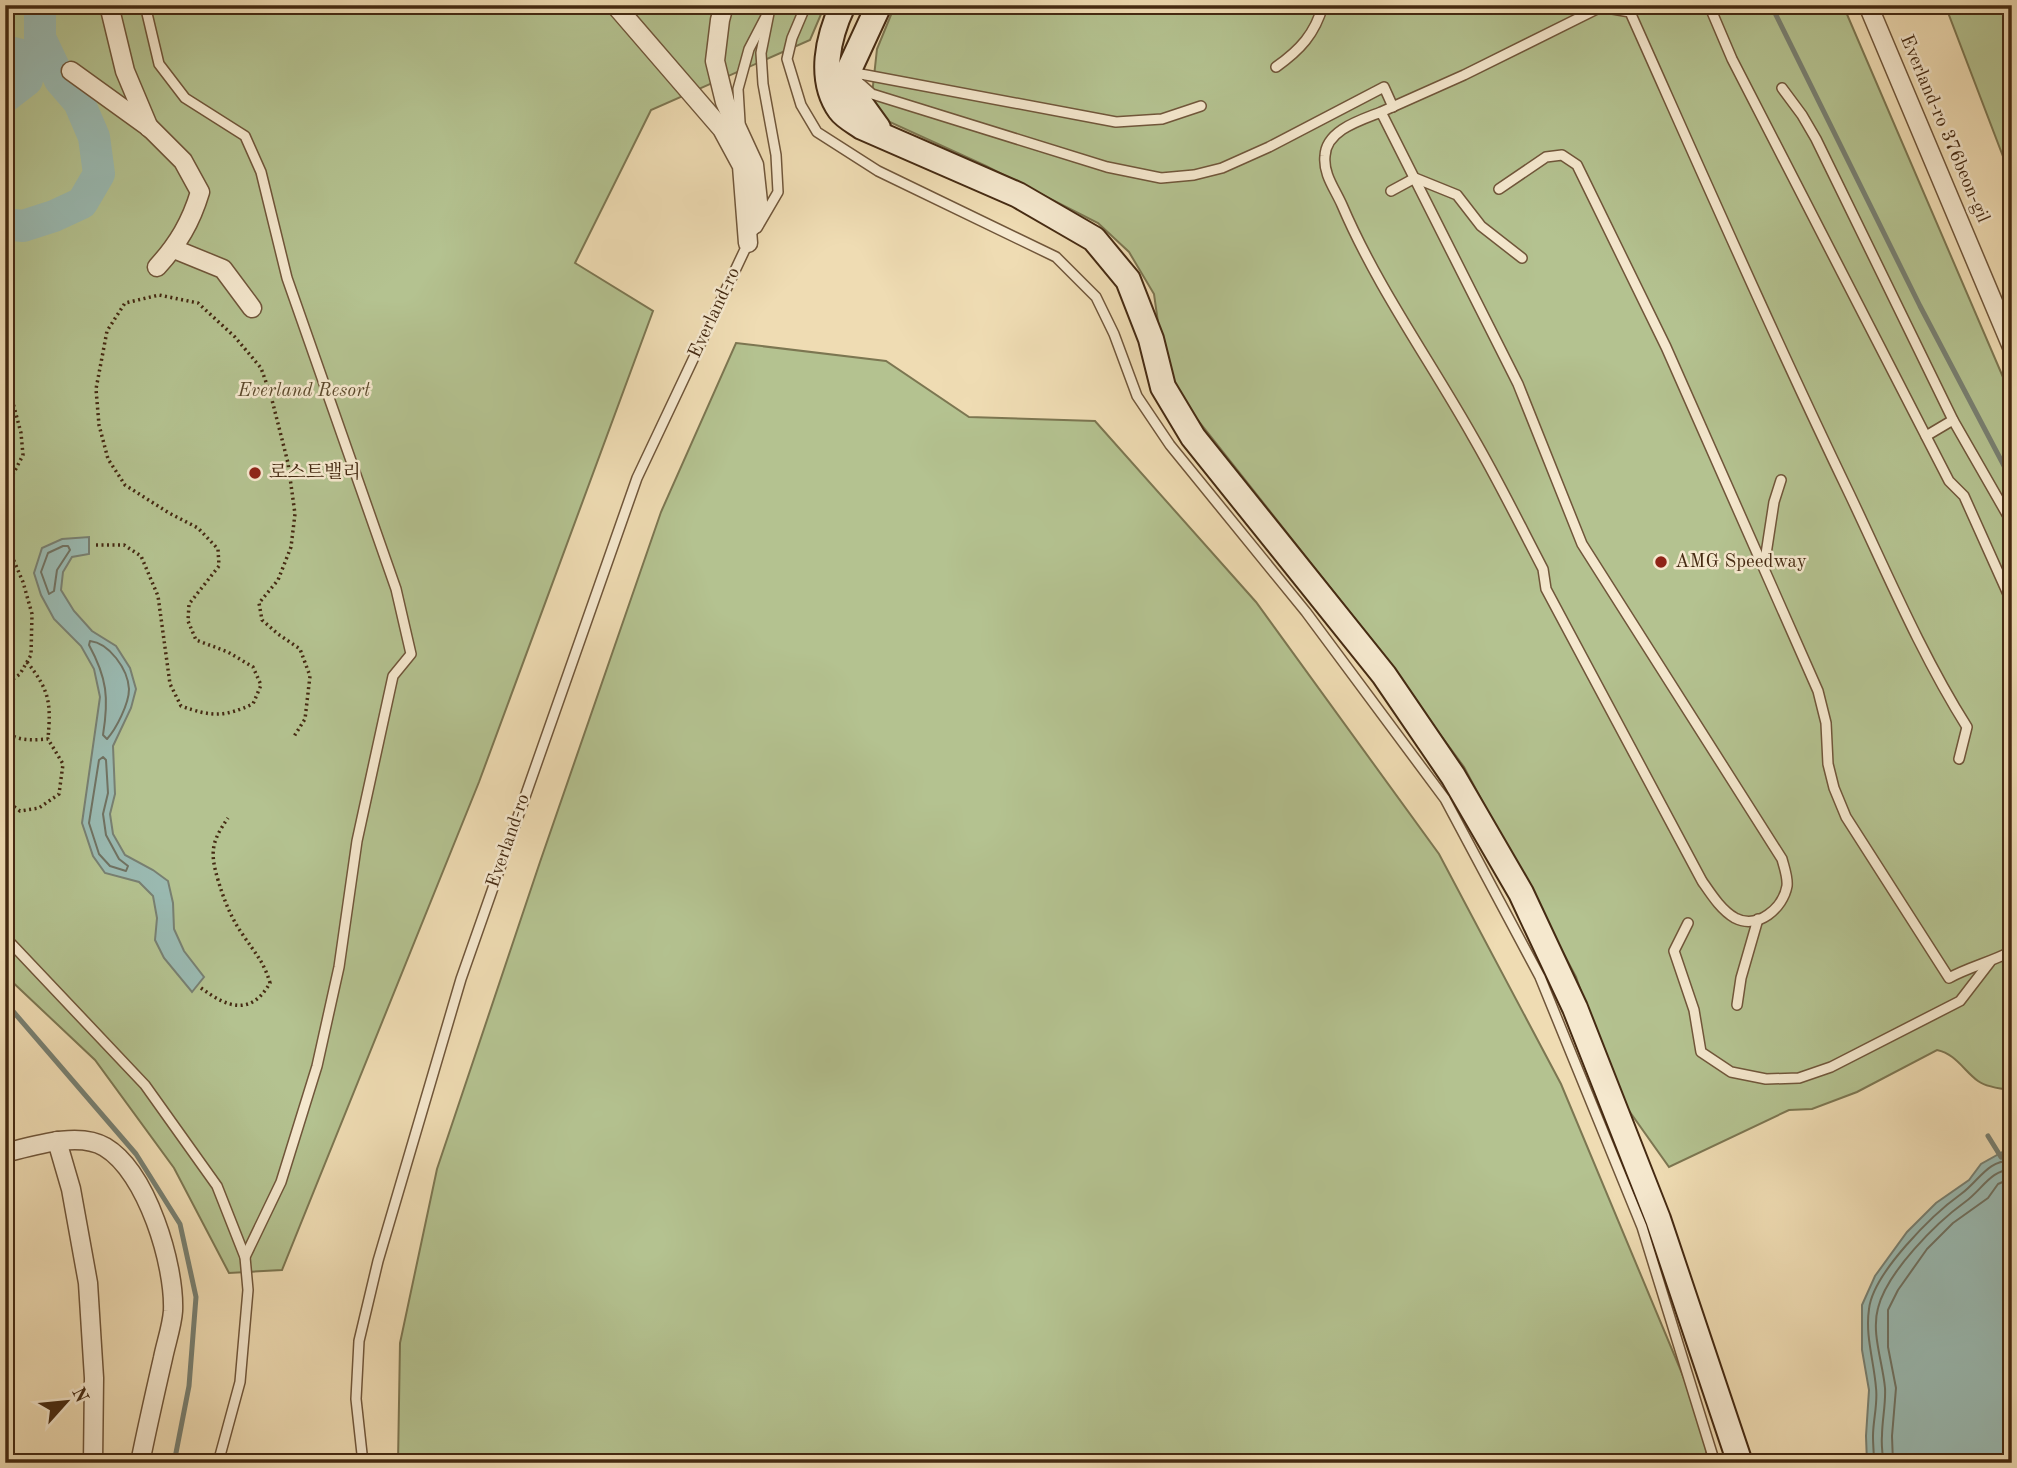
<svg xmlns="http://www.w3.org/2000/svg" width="2017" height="1468" viewBox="0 0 2017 1468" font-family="'Old Standard TT','Noto Serif KR',serif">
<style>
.green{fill:#b4c290;stroke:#7c7651;stroke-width:2}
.water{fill:#9abab2;stroke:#788072;stroke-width:2}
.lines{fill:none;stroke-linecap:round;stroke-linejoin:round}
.shore{stroke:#707262;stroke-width:2}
.stream{stroke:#788072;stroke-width:5}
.river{stroke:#9abab2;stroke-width:32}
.lane-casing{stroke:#70563a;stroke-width:12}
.street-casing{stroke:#70563a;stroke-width:21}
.secondary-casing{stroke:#452a12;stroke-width:28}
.path{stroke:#452a12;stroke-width:3.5;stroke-dasharray:2 3.5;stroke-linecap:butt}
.lane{stroke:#f5e8ce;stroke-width:9}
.street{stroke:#f5e8ce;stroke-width:18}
.secondary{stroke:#f5e8ce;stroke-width:24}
.poi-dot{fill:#8f2418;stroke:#f5e8ce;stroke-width:2.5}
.labels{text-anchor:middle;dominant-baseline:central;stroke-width:5;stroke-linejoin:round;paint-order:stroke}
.street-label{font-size:19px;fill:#452a12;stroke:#f5e8ce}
.park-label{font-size:19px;font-style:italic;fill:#5b482b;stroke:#f5e8ce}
.poi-label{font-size:19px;fill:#452a12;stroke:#f5e8ce;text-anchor:start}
</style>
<rect width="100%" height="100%" fill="#efdcb3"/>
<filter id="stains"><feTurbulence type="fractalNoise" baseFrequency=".00286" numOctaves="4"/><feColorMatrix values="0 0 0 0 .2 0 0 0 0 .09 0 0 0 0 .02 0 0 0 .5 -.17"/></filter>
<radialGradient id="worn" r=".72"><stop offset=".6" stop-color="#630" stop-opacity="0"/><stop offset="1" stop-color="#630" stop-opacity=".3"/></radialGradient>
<!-- green -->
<g class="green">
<path d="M5,5h820l-15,35 -159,70 -76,153 78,48 -174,471 -197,488 -53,3 -55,-105 -79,-108 -90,-85z"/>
<path d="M895,5h948l169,393v692c-10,-1 -26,-3 -34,-9 -14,-10 -22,-27 -41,-31l-80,42 -45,17 -23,1 -120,57 -54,-76 -39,-114 -112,-210 -108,-147 -182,-230 -15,-61 -5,-35 -25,-42 -31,-29 -112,-57 -116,-53 7,-64z"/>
<path d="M1944,5h68v175l-65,-170z"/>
<path d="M736,343l150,18 83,56 126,4 161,181 183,252 122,230 143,342 3,37h-1309l2,-120 37,-174 103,-307 121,-350z"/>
</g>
<!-- water -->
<g class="water">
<path d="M89,537v17l-17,3 -9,15 -2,18 13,21 18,20 24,15 14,22 6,21 -5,19 -18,38 2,48 -5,20 3,20 12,21 28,15 15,11 5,22 1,26 10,22 20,26 -12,15 -28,-34 -9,-18 2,-22 -4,-22 -14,-14 -34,-9 -12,-17 -11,-33 18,-126 -6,-28 -13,-23 -27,-27 -13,-24 -7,-22 8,-25 20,-9z"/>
<path d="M2006,1150l6,8v305h-145l-1,-27 3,-46 -7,-40v-45l13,-29 32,-44 29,-29 33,-23 12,-16z"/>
</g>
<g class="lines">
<!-- shore -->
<g class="shore">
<path d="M63,546h5l2,4 -13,20 -3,21 -5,3 -8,-22 7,-19z"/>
<path d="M90,641c19,2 38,28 39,48 0,15 -13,40 -22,50l-4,-4c6,-37 4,-57 -14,-90z"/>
<path d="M103,757l3,3 2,33 -5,21 3,21 13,24 9,7 -2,5 -16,-5 -11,-12 -10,-31 10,-63z"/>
<path d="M1874,1463c0,-9 -1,-18 -1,-27 0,-16 5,-32 3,-48 -2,-27 -11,-52 -7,-79 4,-36 64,-95 92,-115 18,-13 27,-35 51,-33"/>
<path d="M1883,1463c0,-9 -2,-18 -1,-27 0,-16 4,-32 3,-48 -2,-25 -14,-55 -7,-80 9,-36 58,-85 87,-106 17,-12 26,-33 47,-32"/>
<path d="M1893,1463l-1,-27 4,-48 -8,-41v-37l10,-20 29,-41 26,-26 35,-25 10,-14 7,-3h7"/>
</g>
<!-- stream -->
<g class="stream">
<path d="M1771,5l149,301 92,175"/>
<path d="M5,1002l131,152 44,70 16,73 -7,89 -15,77"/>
<path d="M1988,1136l13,21"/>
</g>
<!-- river -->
<g class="river">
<path d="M5,51l17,4 6,10 -1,15 -22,17"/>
<path d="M5,224l18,2 31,-10 28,-13 17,-29 -5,-37 -15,-35 -19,-22 -20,-42v-33"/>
</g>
<defs>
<g id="lane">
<path d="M145,5l14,59 26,34 60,38 16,36 26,106 109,311 15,65 -18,22 -36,165 -18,126 -22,99 -36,116 -36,75"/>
<path d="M806,5l-14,33 -5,21 14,46 16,27 61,39 178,86 40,40 18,37 23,62 33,49 136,167 139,187 95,178 102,250 73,236"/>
<path d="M1709,5l23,54 217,422 15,15 48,107"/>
<path d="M1276,67c24,-17 39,-33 47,-62"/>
<path d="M850,72l266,50 46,-3 39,-13"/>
<path d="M854,78l18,16 235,73 54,11 33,-3 28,-7 47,-21 115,-60 9,20"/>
<path d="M1782,88l20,27 14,24 137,281 59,103"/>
<path d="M1381,112c-20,8 -55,18 -56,44 -2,18 10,33 17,49 35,82 87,154 131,232 25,43 47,88 70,132l3,20 156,292c9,13 19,29 33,37 23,12 48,-10 52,-32 1,-9 -3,-19 -5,-27l-200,-315 -64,-160 -137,-272 83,-37 137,-68 29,5c72,161 143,323 220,483 37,78 71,159 117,232l-8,32"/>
<path d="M740,122l-2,-33 11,-40 23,-44"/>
<path d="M1499,189l47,-32 16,-2 15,10 89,182 152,344 8,32 2,41 6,24 12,29 103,161c20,-11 42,-16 63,-27"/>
<path d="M1391,191l24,-13 42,17 24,31 41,32"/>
<path d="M757,228l21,-36 -2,-37 -13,-71 -2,-31 8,-40"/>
<path d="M1926,436l27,-16"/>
<path d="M1764,567l10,-65 7,-22"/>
<path d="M1688,923l-14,28 20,59 7,42 30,20 35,7 33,-1 32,-11 129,-66 30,-39"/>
<path d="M5,937l140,148 72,101 28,71 3,33 -8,92 -22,81"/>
<path d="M1737,1005l4,-27 17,-59"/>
<path d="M363,1463l-7,-64 3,-58 19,-80 83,-282 176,-501 111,-235"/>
</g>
<g id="street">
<path d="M109,5l16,66 24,57"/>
<path d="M615,5l107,124 20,37 6,77"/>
<path d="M724,5l-4,15 -5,41 10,41 29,63 4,37 -6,24"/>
<path d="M1868,5l144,342"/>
<path d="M71,71l79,57 33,33 17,31c-9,30 -22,52 -43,75"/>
<path d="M174,249l49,20 29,39"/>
<path d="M57,1141l14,48 17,94 6,95 -1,85"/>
<path d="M5,1153c28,-7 74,-22 100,-6 42,25 70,118 68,164 -1,15 -7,32 -10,47 -8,35 -16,70 -23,105"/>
</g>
<g id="secondary">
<path d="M843,5c-15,32 -25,74 -3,105 5,7 15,12 22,17l156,68 76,44 34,41 23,59 12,48 30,50 191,238 69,101 68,117 54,115 83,211 82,244"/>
<path d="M878,128l-26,-36 -4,-20 31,-67"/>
</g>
</defs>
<!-- lane casing -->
<use href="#lane" class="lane-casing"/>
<!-- street casing -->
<use href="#street" class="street-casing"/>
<!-- secondary casing -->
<use href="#secondary" class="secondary-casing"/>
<!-- path -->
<g class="path">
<path d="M5,373l16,60 2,22 -18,35"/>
<path d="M5,540l18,42 9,32 -1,41 -11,19 -15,11"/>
<path d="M96,545h28l17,11 17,40 12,88 11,22c31,11 43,11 72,-2l8,-19 -8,-18 -25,-15 -32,-12 -8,-19 1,-17 30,-38 -1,-17 -20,-21 -29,-15 -44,-28 -17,-26 -9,-34 -3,-36 11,-58 18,-28 34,-8 39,8 37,34 26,31 10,28 17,67 7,51 -4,33 -13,33 -19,23 3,17 16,14 22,15 10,27 -5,43 -12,19"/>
<path d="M27,662c23,29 24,41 21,77"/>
<path d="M5,730c10,12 29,10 43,9l15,25 -4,30 -20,14 -19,3 -15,-11"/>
<path d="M201,988c27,20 50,28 69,-5 -6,-21 -15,-30 -27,-48 -12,-17 -19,-35 -25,-55 -8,-27 -7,-38 10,-62"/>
</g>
<!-- lane -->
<use href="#lane" class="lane"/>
<!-- street -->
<use href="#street" class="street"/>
<!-- secondary -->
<use href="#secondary" class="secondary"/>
</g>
<!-- markers -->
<g class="poi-dot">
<circle cx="255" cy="473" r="7"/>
<circle cx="1661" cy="562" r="7"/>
</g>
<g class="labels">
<!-- street labels -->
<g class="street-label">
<text transform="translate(1944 129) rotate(67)">Everland-ro 376beon-gil</text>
<text transform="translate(715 313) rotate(-65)">Everland-ro</text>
<text transform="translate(509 841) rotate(-71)">Everland-ro</text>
</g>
<!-- park labels -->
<g class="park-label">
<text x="304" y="391">Everland Resort</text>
</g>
<!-- poi labels -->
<g class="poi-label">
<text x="269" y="473">로스트밸리</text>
<text x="1675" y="562">AMG Speedway</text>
</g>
</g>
<!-- margin -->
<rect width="2017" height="1468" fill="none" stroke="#efdcb3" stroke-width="28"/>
<rect x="7" y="7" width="2003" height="1454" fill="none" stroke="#452a12" stroke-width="3.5"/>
<rect x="14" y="14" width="1989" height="1440" fill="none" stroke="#452a12" stroke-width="2"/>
<!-- north arrow -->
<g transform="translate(66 1402) rotate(63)" stroke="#f5e8ce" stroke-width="5" paint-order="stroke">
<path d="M0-5L12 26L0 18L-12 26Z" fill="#452a12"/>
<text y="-10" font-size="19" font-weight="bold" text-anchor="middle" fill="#452a12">N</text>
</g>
<rect width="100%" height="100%" filter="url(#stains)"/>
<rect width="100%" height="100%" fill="url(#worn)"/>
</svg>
